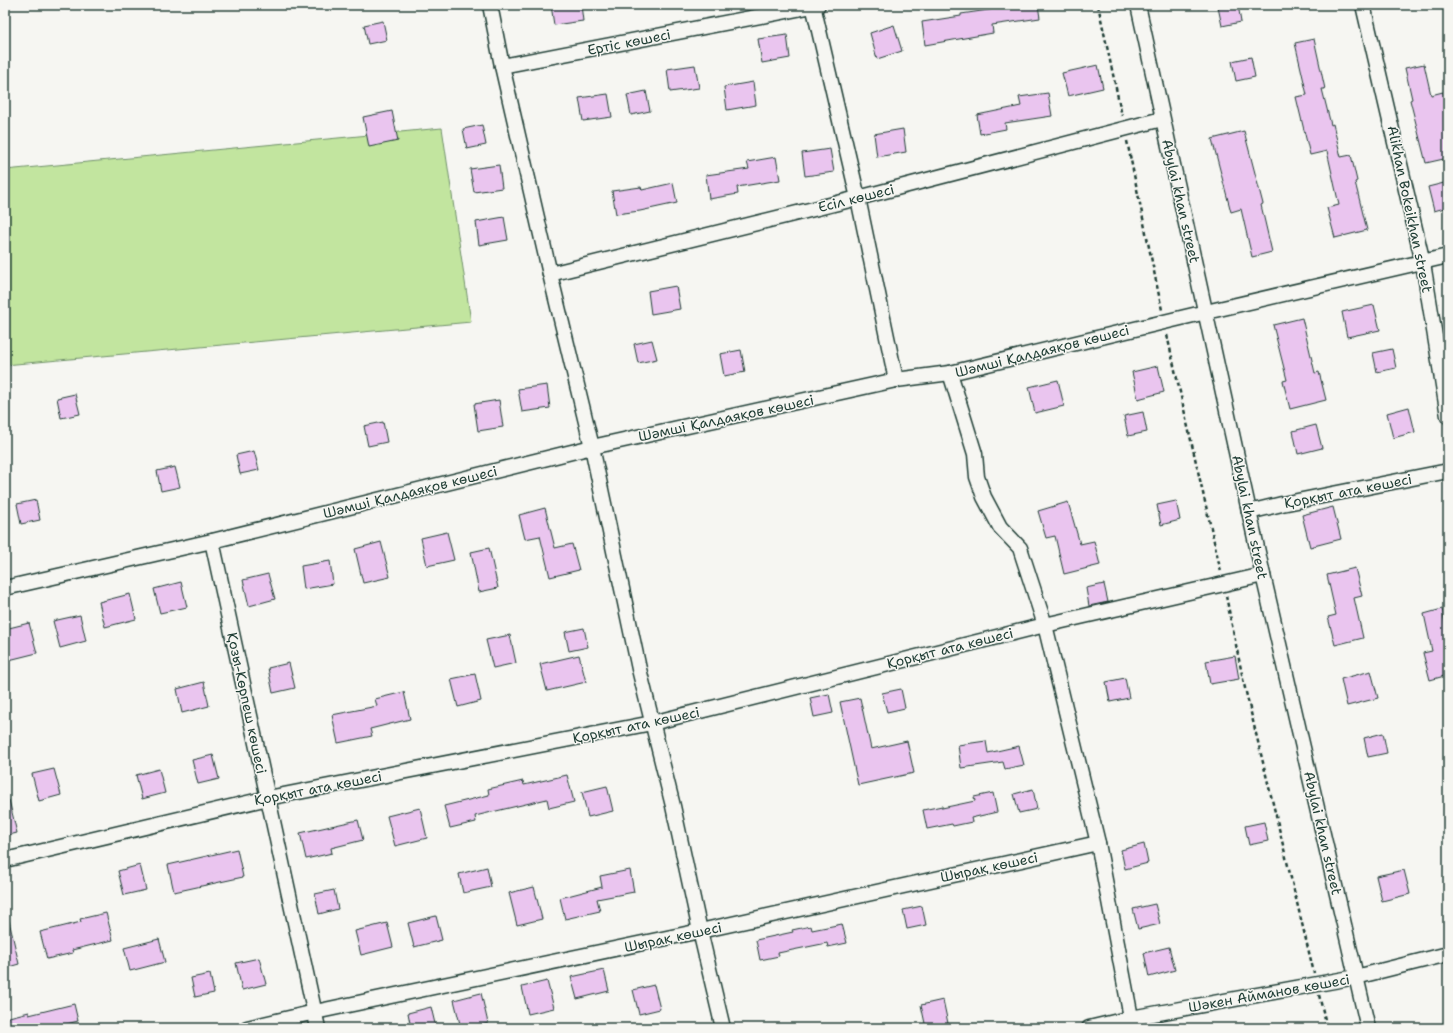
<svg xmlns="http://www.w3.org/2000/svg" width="1453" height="1033" viewBox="0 0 1453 1033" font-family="'Shantell Sans',sans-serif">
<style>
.green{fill:#c2e59f;stroke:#70916a}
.building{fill:#eac5ef;stroke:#1f3d34}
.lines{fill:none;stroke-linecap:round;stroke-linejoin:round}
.minor-casing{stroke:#1f3d34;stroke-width:17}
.path{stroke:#1f3d34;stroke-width:2.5;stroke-dasharray:4 3;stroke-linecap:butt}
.minor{stroke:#f6f6f2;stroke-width:14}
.labels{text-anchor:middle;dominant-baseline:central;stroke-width:3;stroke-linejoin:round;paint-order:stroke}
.street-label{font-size:14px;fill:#1f3d34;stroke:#f6f6f2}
</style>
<rect width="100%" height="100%" fill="#f6f6f2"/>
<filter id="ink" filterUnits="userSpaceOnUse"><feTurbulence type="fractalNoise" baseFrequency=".025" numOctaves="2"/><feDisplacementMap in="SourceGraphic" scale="8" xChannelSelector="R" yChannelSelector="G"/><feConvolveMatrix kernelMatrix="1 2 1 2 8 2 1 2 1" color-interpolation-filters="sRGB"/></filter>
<g filter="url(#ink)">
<!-- green -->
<path class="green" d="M442,128l29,194 -466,43v-195z"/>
<!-- building -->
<g class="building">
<path d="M551,5h30l2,16 -29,4z"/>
<path d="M1008,5h30l2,13 -48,7 1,8 -68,12 -3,-23 39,-6v-2l48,-7z"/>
<path d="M1226,5h12l3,17 -19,4 -4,-19z"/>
<path d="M383,21l4,19 -19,4 -4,-19z"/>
<path d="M894,25l8,26 -25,8 -7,-26z"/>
<path d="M787,35l3,23 -28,5 -4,-24z"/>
<path d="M1314,39l11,50h-3l9,36 2,-1 8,33 10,-2 6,26 -2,1 12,48 -32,8 -8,-30 12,-3 -12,-54 -17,4 -14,-58 11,-2 -12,-52z"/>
<path d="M1251,57l4,20 -19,4 -4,-20z"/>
<path d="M1424,64l7,31 12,-3 5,20v46l-22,5 -16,-63 2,-1 -7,-31z"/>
<path d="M695,65l4,23 -29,4 -3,-23z"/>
<path d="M1098,65l5,23 -35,8 -6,-23z"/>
<path d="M753,82l3,23 -29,5 -3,-23z"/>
<path d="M646,91l4,20 -19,4 -4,-20z"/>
<path d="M1048,93l4,23 -47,7 1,6 -26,5 -3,-19 44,-9 -2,-9z"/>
<path d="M608,94l4,23 -29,4 -4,-23z"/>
<path d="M392,111l6,30 -29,6 -6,-30z"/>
<path d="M482,125l4,20 -19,4 -4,-20z"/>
<path d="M903,129l3,23 -29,5 -3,-23z"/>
<path d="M1244,131l19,73 -2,1 11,47 -20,5 -11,-48 -10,3 -19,-73z"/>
<path d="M830,149l4,23 -29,4 -3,-23z"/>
<path d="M776,157l4,23 -43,7 1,7 -29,5 -3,-24 43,-6 -2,-7z"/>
<path d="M499,165l3,23 -28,4 -4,-23z"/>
<path d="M1448,182v25l-14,4 -6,-24z"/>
<path d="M673,183l4,20 -37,8 -24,3 -4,-23 29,-4 1,3z"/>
<path d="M504,217l4,23 -29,5 -3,-23z"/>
<path d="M676,286l4,23 -29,5 -3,-23z"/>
<path d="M1374,305l6,25 -33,7 -5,-25z"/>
<path d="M1302,318l13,55 4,-1 7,28 -36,9 -7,-28 4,-1 -14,-55z"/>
<path d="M652,340l5,19 -19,4 -4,-19z"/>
<path d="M1392,349l4,19 -19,4 -4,-19z"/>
<path d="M741,350l4,22 -21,4 -4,-22z"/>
<path d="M1158,366l6,26 -26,7 -6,-27z"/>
<path d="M1058,380l6,26 -29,7 -6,-26z"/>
<path d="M547,385l3,23 -28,4 -4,-23z"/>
<path d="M75,394l5,20 -19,4 -4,-20z"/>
<path d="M499,400l4,27 -25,4 -4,-27z"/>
<path d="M1409,407l6,25 -22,6 -6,-25z"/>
<path d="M1143,412l4,20 -19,4 -4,-20z"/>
<path d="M383,422l4,20 -19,4 -4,-20z"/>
<path d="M1316,425l6,23 -24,6 -5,-23z"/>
<path d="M254,451l5,19 -19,4 -4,-19z"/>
<path d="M175,467l5,20 -19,4 -4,-20z"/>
<path d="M36,500l4,20 -19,4 -4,-20z"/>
<path d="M1176,501l4,19 -19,5 -4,-20z"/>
<path d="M1068,502l12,42 14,-3 6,24 -36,9 -9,-38 -9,2 -8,-27z"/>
<path d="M1333,507l8,32 -31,8 -8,-32z"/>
<path d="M545,508l10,40 17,-4 7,26 -29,7 -10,-41 -15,3 -6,-24z"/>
<path d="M447,532l7,28 -27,6 -6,-28z"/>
<path d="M381,542l9,35 -27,6 -8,-34z"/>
<path d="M489,548l9,40 -19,4 -8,-40z"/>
<path d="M330,561l3,23 -29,5 -3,-23z"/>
<path d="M1355,568l7,28 -8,2 9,40 -28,7 -7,-28 8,-2 -9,-40z"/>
<path d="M268,574l7,25 -26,7 -6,-26z"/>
<path d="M181,582l6,25 -27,6 -6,-24z"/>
<path d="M1104,584l4,18 -19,4 -3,-18z"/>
<path d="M130,594l6,25 -31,8 -6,-25z"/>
<path d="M1442,609l6,27v39l-18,5 -7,-27 9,-2 -8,-37z"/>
<path d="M80,615l6,26 -26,7 -7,-27z"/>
<path d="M29,623l8,30 -32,8v-32z"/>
<path d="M584,628l4,19 -19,4 -4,-19z"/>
<path d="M510,635l6,28 -23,5 -7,-28z"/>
<path d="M579,655l7,27 -39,9 -7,-27z"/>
<path d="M1235,656l4,23 -29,5 -4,-23z"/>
<path d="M289,663l6,25 -22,5 -5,-25z"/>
<path d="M1371,671l7,27 -31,8 -6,-27z"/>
<path d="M475,674l6,27 -23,6 -7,-28z"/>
<path d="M1125,678l4,20 -19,4 -4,-20z"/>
<path d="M204,682l5,24 -27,7 -5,-24z"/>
<path d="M901,689l4,19 -18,4 -5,-19z"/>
<path d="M404,692l6,27 -40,10 2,7 -34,7 -6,-28 45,-9 -2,-7z"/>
<path d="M829,694l4,19 -19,4 -4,-19z"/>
<path d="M860,698l11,51 36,-8 7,32 -56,12 -18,-83z"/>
<path d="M1383,733l4,20 -19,4 -4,-19z"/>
<path d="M986,741l2,12 31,-7 5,19 -19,4 -2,-7 -42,6 -3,-23z"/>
<path d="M213,755l6,24 -21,5 -6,-24z"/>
<path d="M54,769l7,26 -22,6 -7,-27z"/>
<path d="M159,769l6,24 -23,6 -6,-24z"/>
<path d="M567,775l7,27 -25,6 -2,-9 -72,17 1,6 -26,6 -6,-22 45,-11 -1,-6 35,-8 1,4z"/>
<path d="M607,786l6,25 -25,6 -6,-25z"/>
<path d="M1033,789l4,20 -18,4 -5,-19z"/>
<path d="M993,793l4,19 -26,6 1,4 -19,4 -1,-2 -25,5 -4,-19 19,-4v2l33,-7 -1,-4z"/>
<path d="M9,800l8,33 -12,3v-35z"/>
<path d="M420,808l7,30 -32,8 -8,-30z"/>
<path d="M358,820l5,20 -32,8 1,5 -26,6 -6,-26z"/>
<path d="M1264,822l4,19 -19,4 -4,-19z"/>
<path d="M1144,844l4,19 -23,6 -4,-19z"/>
<path d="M237,849l6,28 -69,15 -6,-27z"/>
<path d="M140,865l6,25 -22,5 -6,-24z"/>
<path d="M487,867l4,20 -28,6 -4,-19z"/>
<path d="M630,870l4,22 -37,7 3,12 -35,8 -5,-21 42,-11 -2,-11z"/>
<path d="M1404,870l6,24 -28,7 -6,-25z"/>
<path d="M534,887l8,32 -25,6 -8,-32z"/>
<path d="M334,890l4,19 -19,5 -4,-20z"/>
<path d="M1155,904l5,20 -22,5 -5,-20z"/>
<path d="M922,906l4,19 -19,4 -4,-19z"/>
<path d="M106,913l7,27 -41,10 1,3 -26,6 -7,-27 41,-10 -1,-3z"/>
<path d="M436,916l6,24 -28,7 -6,-24z"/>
<path d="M9,921l10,43 -14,4v-46z"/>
<path d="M387,923l6,24 -32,8 -6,-24z"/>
<path d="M842,924l5,19 -19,4 -1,-4 -49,10 1,3 -19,4 -4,-20 37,-8 -1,-2 19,-4 1,4z"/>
<path d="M159,939l6,23 -35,9 -6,-23z"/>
<path d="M1169,947l6,23 -26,7 -5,-24z"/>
<path d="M259,958l7,26 -24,6 -6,-27z"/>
<path d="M604,970l5,21 -32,8 -6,-22z"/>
<path d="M210,974l4,19 -19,4 -4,-19z"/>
<path d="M547,981l7,27 -26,6 -6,-27z"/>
<path d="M654,985l6,24 -21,5 -6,-24z"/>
<path d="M481,993l7,30 -18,5h-9l-7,-28z"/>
<path d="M943,1000l6,28h-23l-5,-23z"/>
<path d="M74,1004l4,17 -27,7h-46v-10l24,-6v3z"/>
<path d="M431,1007l5,21h-25l-3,-15z"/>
</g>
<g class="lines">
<defs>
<g id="minor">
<path d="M490,5l12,61 316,-61"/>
<path d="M813,5l45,193 38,182"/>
<path d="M1138,5l125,570 105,453"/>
<path d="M1363,5l60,258 25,153"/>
<path d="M502,66l48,208 42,173 47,222 34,137 27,125 23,97"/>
<path d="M550,274l308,-76 304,-79"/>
<path d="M950,373l25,81 2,23 7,20 16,30 20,21 25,77 53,218 35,185"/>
<path d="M1249,512l33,-8 166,-33"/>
<path d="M212,541l106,487"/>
<path d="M5,588l207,-47 380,-94 304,-67 54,-7 256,-61 242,-56"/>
<path d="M5,860l263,-62 384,-75 393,-98 218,-50"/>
<path d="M247,1028l68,-16 385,-81 398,-88"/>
<path d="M1089,1028l42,-10 225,-41 92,-23"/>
</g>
</defs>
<!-- minor casing -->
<use href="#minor" class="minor-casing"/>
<!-- path -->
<g class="path">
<path d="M1098,5l24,111"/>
<path d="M1127,141l35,169"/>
<path d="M1167,335l54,237"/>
<path d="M1226,596l18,88 70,289"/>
<path d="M1319,995l8,33"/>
</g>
<!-- minor -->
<use href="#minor" class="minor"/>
</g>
</g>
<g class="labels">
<!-- street labels -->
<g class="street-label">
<text transform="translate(629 42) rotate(-11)">Ертіс көшесі</text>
<text transform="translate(856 198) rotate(-14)">Есіл көшесі</text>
<text transform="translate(1181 201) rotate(77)">Abylai khan street</text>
<text transform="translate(1410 209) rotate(78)">Alikhan Bokeikhan street</text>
<text transform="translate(1042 351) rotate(-14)">Шәмші Қалдаяқов көшесі</text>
<text transform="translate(726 418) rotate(-12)">Шәмші Қалдаяқов көшесі</text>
<text transform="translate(1348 491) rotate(-11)">Қорқыт ата көшесі</text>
<text transform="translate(410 492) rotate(-14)">Шәмші Қалдаяқов көшесі</text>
<text transform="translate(1250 517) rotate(78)">Abylai khan street</text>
<text transform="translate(950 648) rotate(-14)">Қорқыт ата көшесі</text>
<text transform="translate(247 703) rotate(78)">Қозы-Көрпеш көшесі</text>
<text transform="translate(636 725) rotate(-12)">Қорқыт ата көшесі</text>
<text transform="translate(318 788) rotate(-11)">Қорқыт ата көшесі</text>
<text transform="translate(1323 833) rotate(77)">Abylai khan street</text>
<text transform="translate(989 867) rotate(-12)">Шырақ көшесі</text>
<text transform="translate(673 937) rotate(-12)">Шырақ көшесі</text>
<text transform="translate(1269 993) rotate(-10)">Шәкен Айманов көшесі</text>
</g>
</g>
<!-- margin -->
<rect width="1453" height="1033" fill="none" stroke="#f6f6f2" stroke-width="20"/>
<rect x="10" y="10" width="1433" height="1013" fill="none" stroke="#1f3d34" stroke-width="1.5" filter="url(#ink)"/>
</svg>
